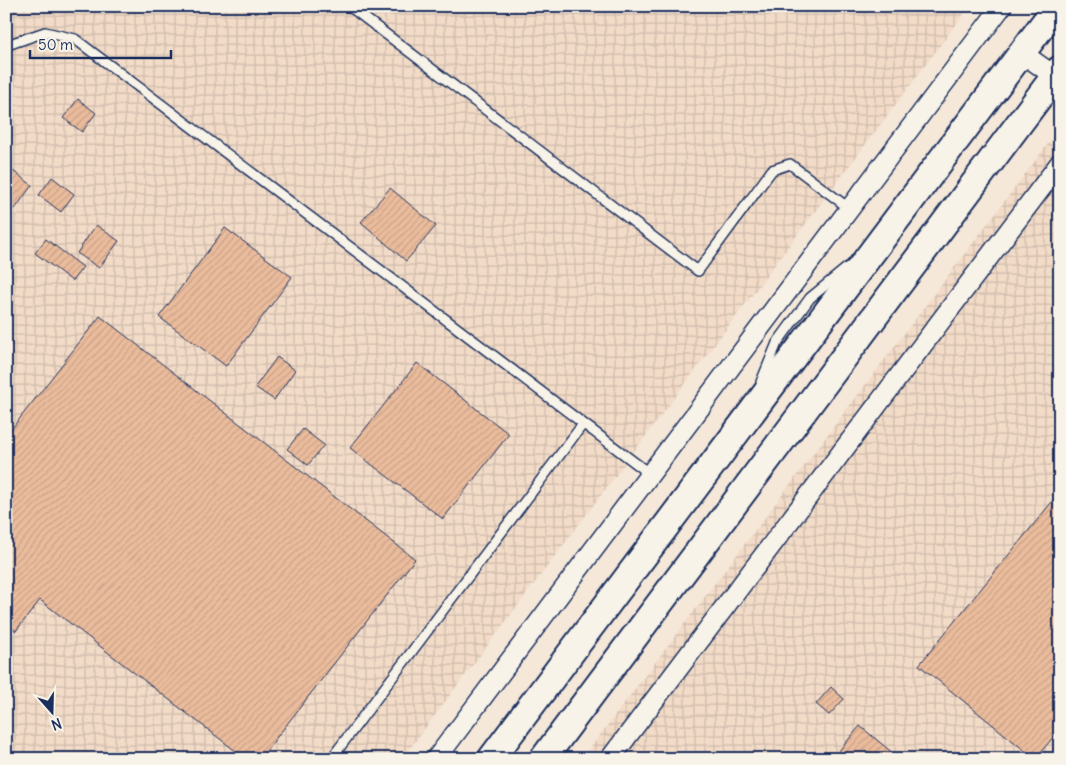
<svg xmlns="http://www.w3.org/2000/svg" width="1066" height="765" viewBox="0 0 1066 765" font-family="Delius,sans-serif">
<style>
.industrial{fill:url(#industrial-grid)}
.building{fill:url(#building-hatch);stroke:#1b2f5e}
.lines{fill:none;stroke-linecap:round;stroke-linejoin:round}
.lane-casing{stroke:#1b2f5e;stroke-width:12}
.street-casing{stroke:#1b2f5e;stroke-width:22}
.secondary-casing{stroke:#1b2f5e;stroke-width:30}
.lane{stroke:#f7f3e8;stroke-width:9}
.street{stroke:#f7f3e8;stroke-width:19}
.secondary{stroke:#f7f3e8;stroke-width:26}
</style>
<defs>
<pattern id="industrial-grid" width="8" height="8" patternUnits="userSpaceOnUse" patternTransform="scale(1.25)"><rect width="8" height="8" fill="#f2dbc7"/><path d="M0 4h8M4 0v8" fill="none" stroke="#cfbcad"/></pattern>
<pattern id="building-hatch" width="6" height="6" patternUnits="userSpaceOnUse" patternTransform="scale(1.25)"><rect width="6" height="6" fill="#ebbc9c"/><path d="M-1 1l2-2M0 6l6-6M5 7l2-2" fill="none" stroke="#c9a289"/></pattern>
</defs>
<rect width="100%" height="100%" fill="#f5e8d9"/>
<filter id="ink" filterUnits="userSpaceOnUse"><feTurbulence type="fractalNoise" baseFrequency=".02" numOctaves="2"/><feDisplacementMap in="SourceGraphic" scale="10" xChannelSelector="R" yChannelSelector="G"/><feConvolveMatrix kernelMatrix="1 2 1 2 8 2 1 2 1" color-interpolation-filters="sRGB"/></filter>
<g filter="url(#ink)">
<!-- industrial -->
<g class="industrial">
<path d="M6,6h964l-568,753h-396z"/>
<path d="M1060,128v631h-478z"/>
</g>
<!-- building -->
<g class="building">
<path d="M78,99l18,14 -14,19 -19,-14z"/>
<path d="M13,171l19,14 -17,24 -9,-6v-23z"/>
<path d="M52,177l22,17 -13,18 -22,-17z"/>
<path d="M390,188l46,38 -30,35 -45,-39z"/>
<path d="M96,225l23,16 -20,27 -22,-15z"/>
<path d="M225,228l67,49 -66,89 -67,-49z"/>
<path d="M46,239l37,28 -11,14 -37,-28z"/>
<path d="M100,316l315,243 -155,200h-14l-206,-159 -24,31 -10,-8v-187z"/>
<path d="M277,357l18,13 -21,30 -19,-13z"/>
<path d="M417,363l92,71 -66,85 -93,-71z"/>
<path d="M303,429l21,16 -16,20 -21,-16z"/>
<path d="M1060,492v237l-25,30 -116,-94z"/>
<path d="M831,687l13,12 -15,16 -13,-11z"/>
<path d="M860,726l40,33h-68z"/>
</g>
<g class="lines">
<defs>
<g id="lane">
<path d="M349,6l349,265 74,-101 18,-6 60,45"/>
<path d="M6,48l4,-4 35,-12 30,7 575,435"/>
<path d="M761,382l16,-39 33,-45 38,-31"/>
<path d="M6,754l7,5"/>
<path d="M331,759l252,-335"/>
</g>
<g id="street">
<path d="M1022,53l38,27"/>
<path d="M436,759l566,-753"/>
<path d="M610,759l450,-596"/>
</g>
<g id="secondary">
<path d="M491,759l566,-753"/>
<path d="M543,759l517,-690"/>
</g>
</defs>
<!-- lane casing -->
<use href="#lane" class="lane-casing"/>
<!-- street casing -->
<use href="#street" class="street-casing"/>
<!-- secondary casing -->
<use href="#secondary" class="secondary-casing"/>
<!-- lane -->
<use href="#lane" class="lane"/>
<!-- street -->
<use href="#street" class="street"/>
<!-- secondary -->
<use href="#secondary" class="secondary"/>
</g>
</g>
<!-- margin -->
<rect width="1066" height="765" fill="none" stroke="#f7f3e8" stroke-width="25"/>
<rect x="12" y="12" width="1041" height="740" fill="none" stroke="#1b2f5e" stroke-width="2" filter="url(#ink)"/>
<!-- north arrow -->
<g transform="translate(52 712) rotate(160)" stroke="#f7f3e8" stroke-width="4" paint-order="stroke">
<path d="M0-4L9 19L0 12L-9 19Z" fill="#1b2f5e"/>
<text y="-8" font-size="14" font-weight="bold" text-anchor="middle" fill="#1b2f5e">N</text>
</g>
<!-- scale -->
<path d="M30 50v8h141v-8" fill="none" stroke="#1b2f5e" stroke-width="2.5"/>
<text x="38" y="50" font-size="15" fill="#1b2f5e" stroke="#f7f3e8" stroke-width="4" paint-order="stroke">50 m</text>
</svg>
